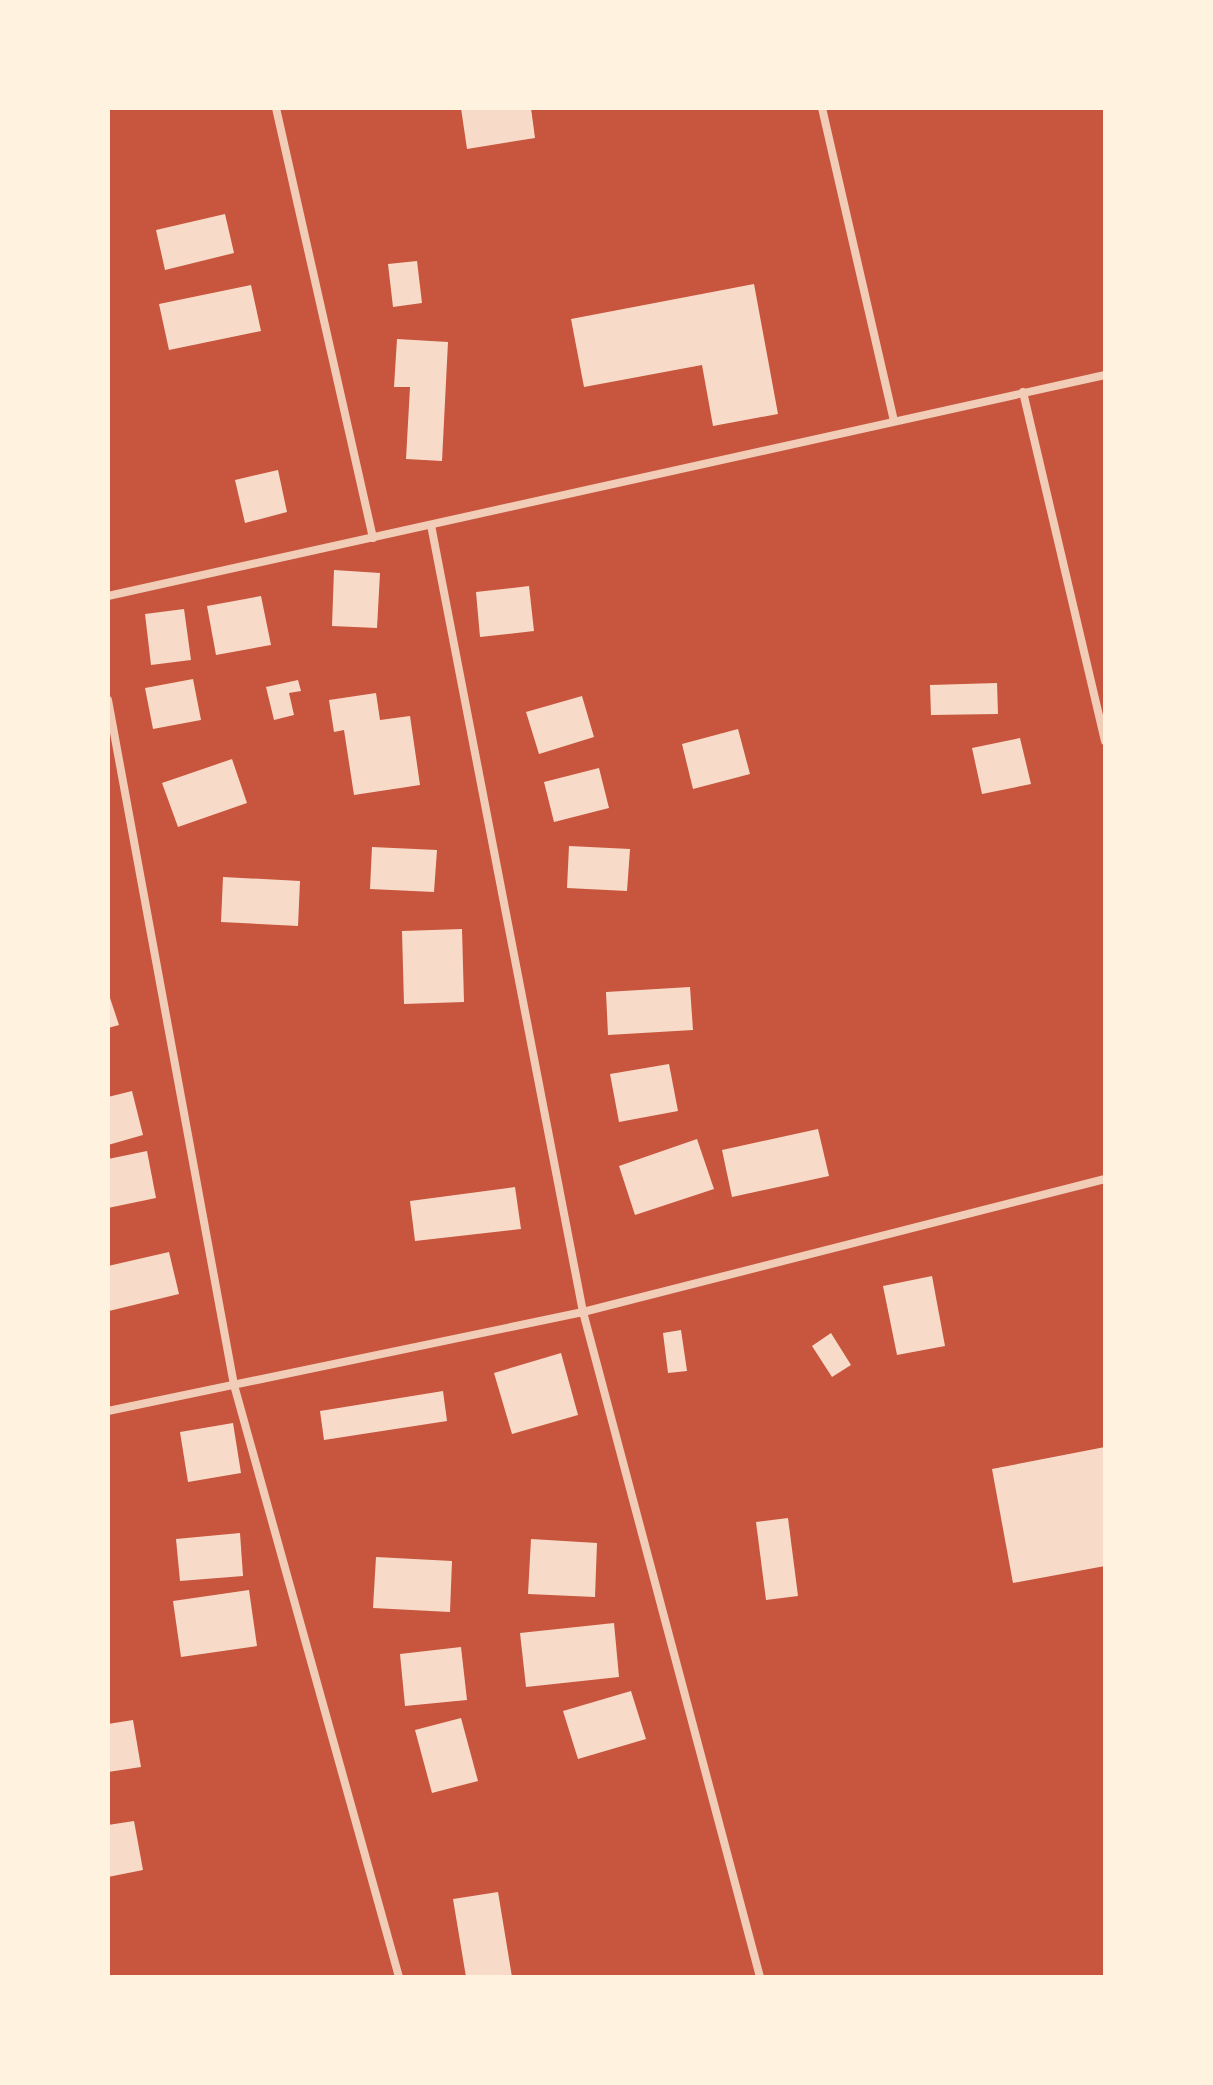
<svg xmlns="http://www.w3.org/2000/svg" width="1213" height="2085" viewBox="0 0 1213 2085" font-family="'Roboto Condensed',sans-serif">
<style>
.building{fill:#f7dbc8}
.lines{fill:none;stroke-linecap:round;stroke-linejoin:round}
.minor{stroke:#f1ccb7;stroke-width:8}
</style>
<rect width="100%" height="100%" fill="#c8553d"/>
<!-- building -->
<g class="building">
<path d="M461,108h70l4,30 -68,11z"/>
<path d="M225,214l9,39 -69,17 -9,-40z"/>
<path d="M417,261l5,42 -29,4 -5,-43z"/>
<path d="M754,284l24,130 -65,12 -11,-61 -118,22 -13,-68z"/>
<path d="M251,285l10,46 -92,19 -10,-46z"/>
<path d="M397,339l51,3 -6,119 -36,-2 4,-72h-16z"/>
<path d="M278,470l9,42 -42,11 -10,-43z"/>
<path d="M334,570l46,3 -3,55 -45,-2z"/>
<path d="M529,586l5,45 -54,6 -4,-45z"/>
<path d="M261,596l10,49 -55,10 -9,-49z"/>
<path d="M184,609l7,51 -40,5 -6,-51z"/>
<path d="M193,679l8,41 -48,9 -8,-41z"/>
<path d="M298,680l3,11 -12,2 5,22 -20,5 -8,-33z"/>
<path d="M997,683l1,31 -67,1 -1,-30z"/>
<path d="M376,693l4,27 30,-4 10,69 -66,10 -10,-65 -10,2 -5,-32z"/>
<path d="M582,696l12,41 -55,17 -13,-42z"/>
<path d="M738,729l12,45 -57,15 -11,-45z"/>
<path d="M1020,738l11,46 -49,10 -10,-46z"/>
<path d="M232,759l15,44 -69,24 -16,-44z"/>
<path d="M599,768l10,40 -55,14 -10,-40z"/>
<path d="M569,846l61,3 -3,42 -60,-3z"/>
<path d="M372,847l65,3 -3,42 -64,-3z"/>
<path d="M223,877l77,4 -2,45 -77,-4z"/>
<path d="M462,929l2,73 -60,2 -2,-73z"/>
<path d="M690,987l3,43 -85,5 -2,-43z"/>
<path d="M108,992l11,33 -11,3z"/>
<path d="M669,1064l9,47 -59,11 -9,-48z"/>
<path d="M132,1091l11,44 -35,10v-48z"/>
<path d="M818,1129l11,47 -97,21 -10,-47z"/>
<path d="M697,1139l17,50 -79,26 -16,-49z"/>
<path d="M147,1151l9,47 -48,10v-49z"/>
<path d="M515,1187l6,42 -106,12 -5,-40z"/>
<path d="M169,1252l10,42 -70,17 -1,-45z"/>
<path d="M932,1276l13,70 -48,9 -14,-69z"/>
<path d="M681,1330l6,41 -19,2 -5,-40z"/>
<path d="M831,1333l20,32 -19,12 -20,-31z"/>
<path d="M561,1353l17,62 -66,19 -18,-61z"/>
<path d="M443,1391l4,30 -123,19 -4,-29z"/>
<path d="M233,1423l8,50 -53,9 -8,-50z"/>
<path d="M1105,1447v119l-92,17 -21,-114z"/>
<path d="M788,1518l10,78 -32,4 -10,-78z"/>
<path d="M240,1533l3,43 -63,5 -4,-42z"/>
<path d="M531,1539l66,4 -2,54 -67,-3z"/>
<path d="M376,1557l76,4 -2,51 -77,-4z"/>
<path d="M249,1590l8,56 -76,11 -8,-56z"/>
<path d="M614,1623l5,54 -93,10 -6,-54z"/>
<path d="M461,1647l6,53 -62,6 -5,-52z"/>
<path d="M631,1691l15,48 -68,20 -15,-48z"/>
<path d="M461,1718l17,63 -46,12 -17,-63z"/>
<path d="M133,1720l8,47 -33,5v-48z"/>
<path d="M134,1821l9,49 -35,7v-52z"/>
<path d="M498,1892l14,85h-46l-13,-78z"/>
</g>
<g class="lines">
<!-- minor -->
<g class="minor">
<path d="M276,108l97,430"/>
<path d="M822,108l72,313"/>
<path d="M1023,392l82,349"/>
<path d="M431,525l152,787 177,665"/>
<path d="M108,596l997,-221"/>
<path d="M108,700l126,685 165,592"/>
<path d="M108,1411l475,-99 522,-133"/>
</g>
</g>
<!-- border -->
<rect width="1213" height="2085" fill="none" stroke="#fff3e0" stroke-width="220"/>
</svg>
